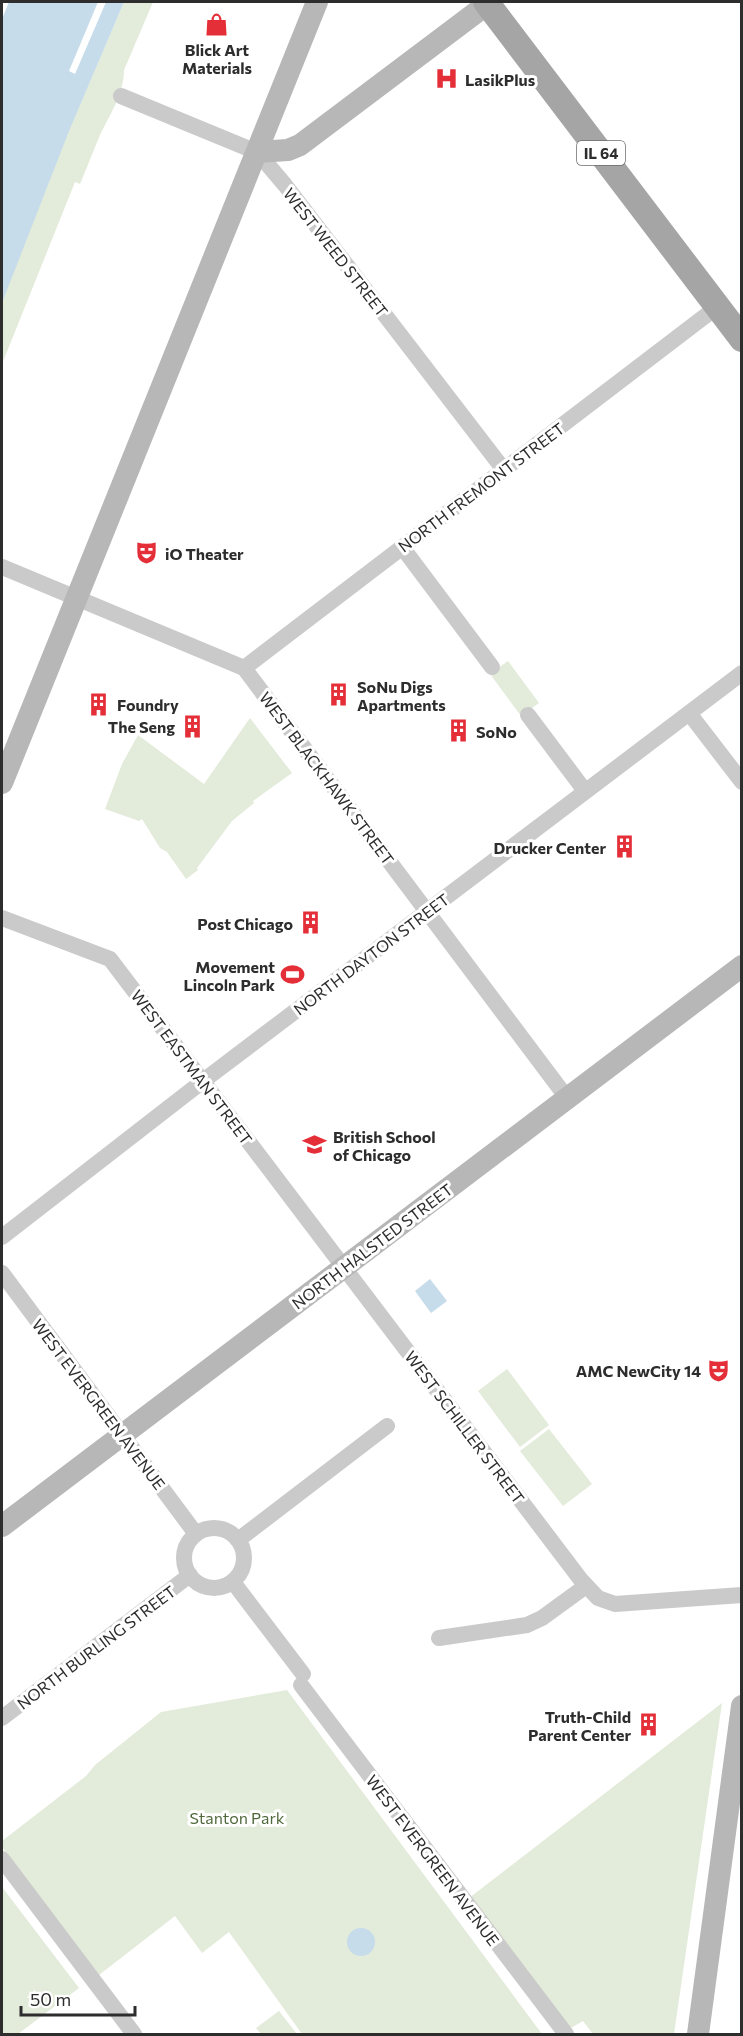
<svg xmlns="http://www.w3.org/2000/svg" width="743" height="2036" viewBox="0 0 743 2036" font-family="Commissioner,sans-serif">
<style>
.green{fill:#e3ebda}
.water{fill:#c6dceb}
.pier{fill:#fff}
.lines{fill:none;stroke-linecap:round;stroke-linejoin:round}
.street{stroke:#cacaca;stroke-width:16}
.secondary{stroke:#b7b7b7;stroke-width:22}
.primary{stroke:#a5a5a5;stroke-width:26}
.labels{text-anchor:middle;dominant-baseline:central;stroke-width:6;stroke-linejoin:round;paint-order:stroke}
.shield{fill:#fff;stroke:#6c6c6c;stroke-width:1.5}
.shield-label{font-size:15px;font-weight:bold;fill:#2d2d2d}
.poi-label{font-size:16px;font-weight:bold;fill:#2d2d2d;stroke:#fff;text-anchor:start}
.street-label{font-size:16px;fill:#2d2d2d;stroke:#fff}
.park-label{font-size:16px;fill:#4f683b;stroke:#fff}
</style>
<rect width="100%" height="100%" fill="#fff"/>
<!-- green -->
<g class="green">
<path d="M124,2h29l-29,68c0,24 -14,44 -24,65 -7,16 -13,33 -20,49l-5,-2 -73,182v-61l24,-84 19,-27 7,-19 -2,-16 6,-15 13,-12z"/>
<path d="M508,661l31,42 -18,13 -31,-42z"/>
<path d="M250,718l42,55 -39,28 1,2 -22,18 -35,47 1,2 -12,9 -19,-27 -7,-4 -18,-29 -3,2 -34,-12 17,-45 16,-29 66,49z"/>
<path d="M507,1369l42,56 -29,22 -42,-56z"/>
<path d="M549,1429l43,55 -29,22 -43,-55z"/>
<path d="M287,1690l255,344h-240l-73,-102 -27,21 -27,-37 -76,59 -97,-128v-6l84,-65 9,-11 66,-53z"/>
<path d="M722,1703l-48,331h-81l-10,-13 -12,7 -102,-130z"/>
<path d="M2,1887l77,101 -61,46h-16z"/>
<path d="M279,2011l18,23h-36l-5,-6z"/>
</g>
<!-- water -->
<g class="water">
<path d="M9,2h115l-55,129 -67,172v-284z"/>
<path d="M430,1279l17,22 -16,12 -16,-22z"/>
<circle cx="361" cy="1942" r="14"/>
</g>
<!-- pier -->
<path class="pier" d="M98,2h8l-31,72 -6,-3z"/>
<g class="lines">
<!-- street -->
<g class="street">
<path d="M121,96l136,56 28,33 219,285"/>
<path d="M402,547l90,120"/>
<path d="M2,567l242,101 323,430"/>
<path d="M244,668l473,-361"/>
<path d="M689,713l53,69"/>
<path d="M528,715l57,76"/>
<path d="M2,918l108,41 471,621 17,18 17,6 127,-9"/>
<path d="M2,1237l201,-156 539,-408"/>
<path d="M2,1273l194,261"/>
<circle cx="214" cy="1558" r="30"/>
<path d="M238,1540l149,-114"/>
<path d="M233,1582l70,92"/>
<path d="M439,1638l88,-13 15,-7 44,-32"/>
<path d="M301,1685l265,349"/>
<path d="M2,1718l188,-143"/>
<path d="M2,1859l132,175"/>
</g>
<!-- secondary -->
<g class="secondary">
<path d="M257,152l31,-2 12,-5 190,-143"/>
<path d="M2,783l315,-781"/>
<path d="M2,1526l740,-560"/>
<path d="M698,2034l44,-328"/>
</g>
<!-- primary -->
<path class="primary" d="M486,2l256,337"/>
</g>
<!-- icons -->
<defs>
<symbol id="shop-bare" viewBox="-9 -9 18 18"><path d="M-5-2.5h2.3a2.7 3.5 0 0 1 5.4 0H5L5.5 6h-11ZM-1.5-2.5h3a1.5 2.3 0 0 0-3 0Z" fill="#e42f39" stroke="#fff" stroke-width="2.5" paint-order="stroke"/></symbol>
<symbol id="hospital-bare" viewBox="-9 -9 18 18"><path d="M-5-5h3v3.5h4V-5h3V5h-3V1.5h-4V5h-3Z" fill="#e42f39" stroke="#fff" stroke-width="2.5" paint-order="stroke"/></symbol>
<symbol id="theatre-bare" viewBox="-9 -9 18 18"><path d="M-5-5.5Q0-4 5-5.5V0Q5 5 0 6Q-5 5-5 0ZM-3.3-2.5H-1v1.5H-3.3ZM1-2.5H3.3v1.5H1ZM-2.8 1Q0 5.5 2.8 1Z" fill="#e42f39" stroke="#fff" stroke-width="2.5" paint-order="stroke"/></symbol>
<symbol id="building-bare" viewBox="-9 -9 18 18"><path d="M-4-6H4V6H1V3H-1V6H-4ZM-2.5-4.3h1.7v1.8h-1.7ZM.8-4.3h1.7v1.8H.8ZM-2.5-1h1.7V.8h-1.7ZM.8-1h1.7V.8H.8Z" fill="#e42f39" stroke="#fff" stroke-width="2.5" paint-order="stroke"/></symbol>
<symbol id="stadium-bare" viewBox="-9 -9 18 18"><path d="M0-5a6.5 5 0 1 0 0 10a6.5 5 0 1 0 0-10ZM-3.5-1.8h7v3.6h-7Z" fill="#e42f39" stroke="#fff" stroke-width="2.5" paint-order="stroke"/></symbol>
<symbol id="school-bare" viewBox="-9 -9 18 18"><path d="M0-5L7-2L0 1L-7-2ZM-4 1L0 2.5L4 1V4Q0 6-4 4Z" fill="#e42f39" stroke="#fff" stroke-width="2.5" paint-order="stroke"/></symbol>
</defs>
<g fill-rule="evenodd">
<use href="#shop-bare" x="200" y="8" width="33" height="33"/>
<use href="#hospital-bare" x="430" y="62" width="33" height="33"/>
<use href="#theatre-bare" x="130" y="536" width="33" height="33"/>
<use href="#building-bare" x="322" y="678" width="33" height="33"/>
<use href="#building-bare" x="82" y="688" width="33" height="33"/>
<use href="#building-bare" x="176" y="710" width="33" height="33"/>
<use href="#building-bare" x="442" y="714" width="33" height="33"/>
<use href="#building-bare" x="608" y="830" width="33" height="33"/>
<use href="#building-bare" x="294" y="906" width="33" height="33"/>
<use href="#stadium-bare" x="276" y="958" width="33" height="33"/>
<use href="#school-bare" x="298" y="1128" width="33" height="33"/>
<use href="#theatre-bare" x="702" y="1354" width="33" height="33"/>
<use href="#building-bare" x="632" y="1708" width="33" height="33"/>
</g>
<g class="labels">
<!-- shield labels -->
<rect class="shield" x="577" y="141" width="48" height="24" rx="4.5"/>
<g class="shield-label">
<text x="601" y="153">IL 64</text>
</g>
<!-- poi labels -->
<g class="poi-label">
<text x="217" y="49" text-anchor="middle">Blick Art<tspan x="217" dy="18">Materials</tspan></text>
<text x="465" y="79">LasikPlus</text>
<text x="165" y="553">iO Theater</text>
<text x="357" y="686">SoNu Digs<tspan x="357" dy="18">Apartments</tspan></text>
<text x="117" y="704">Foundry</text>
<text x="175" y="726" text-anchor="end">The Seng</text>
<text x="476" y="731">SoNo</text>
<text x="606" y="847" text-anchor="end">Drucker Center</text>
<text x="293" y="923" text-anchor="end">Post Chicago</text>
<text x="275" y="966" text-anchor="end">Movement<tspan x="275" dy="18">Lincoln Park</tspan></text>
<text x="333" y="1136">British School<tspan x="333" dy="18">of Chicago</tspan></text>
<text x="701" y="1370" text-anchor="end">AMC NewCity 14</text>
<text x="631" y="1716" text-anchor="end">Truth-Child<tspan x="631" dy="18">Parent Center</tspan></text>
</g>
<!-- street labels -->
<g class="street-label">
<text transform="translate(336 252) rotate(52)">WEST WEED STREET</text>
<text transform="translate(481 487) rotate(-37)">NORTH FREMONT STREET</text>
<text transform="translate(327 778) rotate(53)">WEST BLACKHAWK STREET</text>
<text transform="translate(371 954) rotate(-37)">NORTH DAYTON STREET</text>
<text transform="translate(192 1067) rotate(53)">WEST EASTMAN STREET</text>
<text transform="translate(372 1246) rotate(-37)">NORTH HALSTED STREET</text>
<text transform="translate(99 1404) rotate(53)">WEST EVERGREEN AVENUE</text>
<text transform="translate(465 1427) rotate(53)">WEST SCHILLER STREET</text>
<text transform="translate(96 1647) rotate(-37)">NORTH BURLING STREET</text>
<text transform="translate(433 1860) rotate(53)">WEST EVERGREEN AVENUE</text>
</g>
<!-- park labels -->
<g class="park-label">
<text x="237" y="1817">Stanton Park</text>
</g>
</g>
<!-- border -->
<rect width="743" height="2036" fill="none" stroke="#2d2d2d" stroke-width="6"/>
<!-- scale -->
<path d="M21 2006v9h114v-9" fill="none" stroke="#2d2d2d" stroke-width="3"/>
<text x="30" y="2006" font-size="18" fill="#2d2d2d" stroke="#ffffff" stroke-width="4.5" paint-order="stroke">50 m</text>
</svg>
